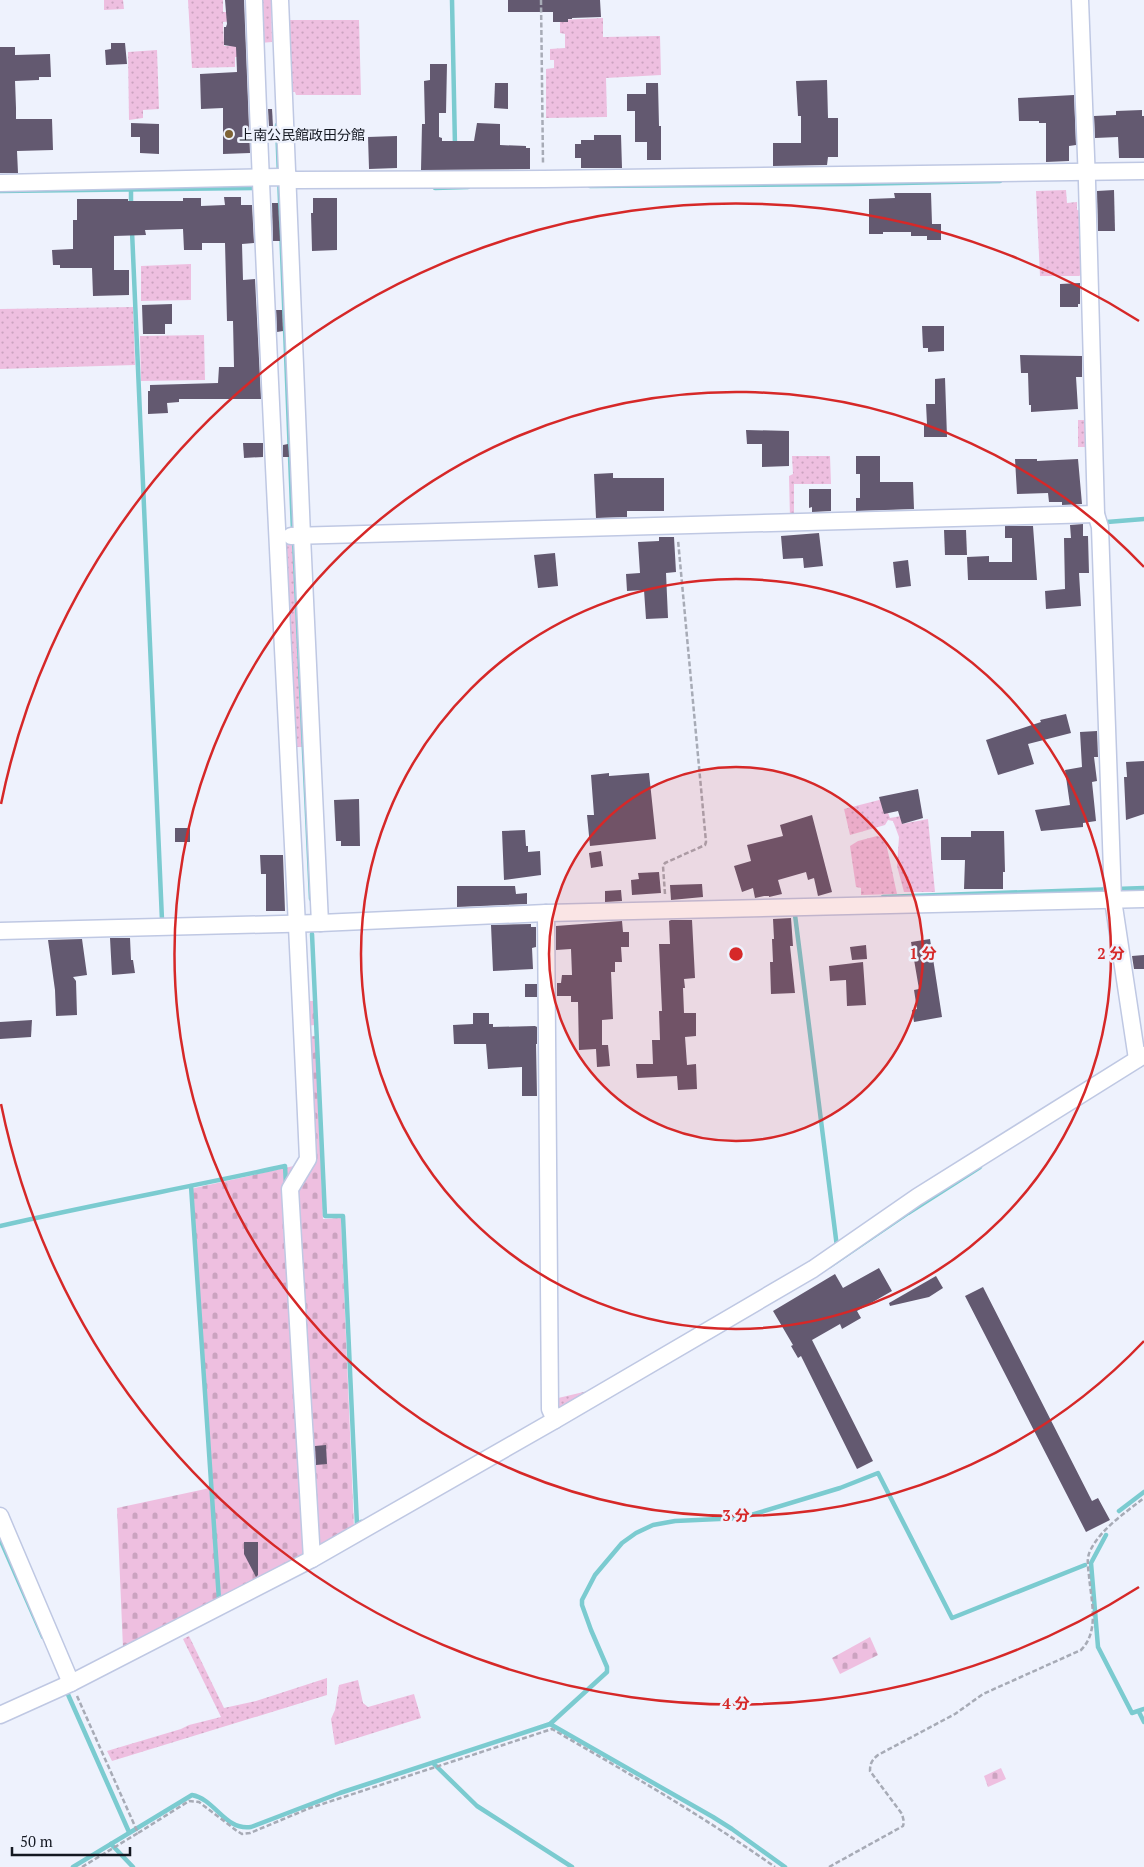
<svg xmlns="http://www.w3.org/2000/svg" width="1144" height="1867" viewBox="0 0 1144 1867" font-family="'PT Serif','Noto Sans JP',serif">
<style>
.grass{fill:url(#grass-dots)}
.cemetery{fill:url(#cemetery-stones)}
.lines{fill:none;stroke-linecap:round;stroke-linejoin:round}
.stream{stroke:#7bcbd0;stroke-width:4.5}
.building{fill:#635970}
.minor-casing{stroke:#bfc8e3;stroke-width:19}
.path{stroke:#a7abb6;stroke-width:2.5;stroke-dasharray:5 2.5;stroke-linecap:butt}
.minor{stroke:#fff;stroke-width:16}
.ring{fill:none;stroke:#d62828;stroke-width:2.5}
.poi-dot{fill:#7d6234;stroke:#eef2fd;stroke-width:2}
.labels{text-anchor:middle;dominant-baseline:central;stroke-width:5;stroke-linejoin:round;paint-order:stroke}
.poi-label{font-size:14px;fill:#141821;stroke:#eef2fd;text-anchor:start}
.centre{fill:#d62828;stroke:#eef2fd;stroke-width:2.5}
.ring-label{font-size:15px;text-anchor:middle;font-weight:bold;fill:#d62828;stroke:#eef2fd;stroke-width:5;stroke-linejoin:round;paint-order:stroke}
</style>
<defs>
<pattern id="grass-dots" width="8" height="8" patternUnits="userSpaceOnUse" patternTransform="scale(1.25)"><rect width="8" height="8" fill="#eebfe0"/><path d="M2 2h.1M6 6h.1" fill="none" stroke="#cba3c0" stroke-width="1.8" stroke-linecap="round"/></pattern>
<pattern id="cemetery-stones" width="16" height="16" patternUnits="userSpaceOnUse" patternTransform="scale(1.25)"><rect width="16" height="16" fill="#eebfe0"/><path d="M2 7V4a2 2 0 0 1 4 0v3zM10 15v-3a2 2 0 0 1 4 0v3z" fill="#cba3c0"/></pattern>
</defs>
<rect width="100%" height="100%" fill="#eef2fd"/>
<!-- grass -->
<g class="grass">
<path d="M104,0h19l1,9 -20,1z"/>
<path d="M188,0h35v12h11v9l-11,1 1,24h19v11h-8v10l-43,1z"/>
<path d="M258,0h13l1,42 -12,1z"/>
<path d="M603,18v19l57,-1 1,39 -55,3 1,39 -61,1v-49l8,-1v-8h-4v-11l15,-1v-14l-5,-1v-13z"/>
<path d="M287,20h72l2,75h-65l-1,-3h-6z"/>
<path d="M157,50l2,59 -16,1v8l-14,2 -1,-68z"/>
<path d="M1066,190l1,13 10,-1v8l6,1 3,61 -7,4h-39l-4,-85z"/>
<path d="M191,264v36l-50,1v-35z"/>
<path d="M133,307l2,58 -135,4v-60z"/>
<path d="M204,335l1,45 -64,1 -1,-45z"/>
<path d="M1078,420h7l4,5 1,22h-12z"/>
<path d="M792,456h38l1,28h-37v34h-4l-1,-42 4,-2z"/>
<path d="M292,539l10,208h-10l-7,-207z"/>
<path d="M883,799l7,19 11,-2 1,8 26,-5 7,73h-31l-7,-26 2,-29 -6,-16 -5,-1 -3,5 -35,10 -6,-26z"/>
<path d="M877,836l8,2 12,56 -36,1v-7l-5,-1 -6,-41 8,-5z"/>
<path d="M592,1390l-37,21 -1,-12z"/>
<path d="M189,1636l35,72 32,-7 71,-23v17l-215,66 -5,-10 74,-22 8,-4 32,-8 -38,-78z"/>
<path d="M358,1680l5,23 5,4 46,-13 7,24 -86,27 -4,-26 4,-9 4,-25z"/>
</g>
<!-- cemetery -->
<g class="cemetery">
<path d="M303,1001h11l1,24 -11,1z"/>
<path d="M316,1036l7,183 18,-1 13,310 -231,120 -6,-140 93,-20 -20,-299 122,-27 -8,-125z"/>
<path d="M870,1637l8,18 -38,19 -8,-16z"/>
<path d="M1001,1768l5,11 -18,8 -4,-11z"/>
</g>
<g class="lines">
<!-- stream -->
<g class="stream">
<path d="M452,0l3,146"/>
<path d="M277,125l16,407"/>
<path d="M590,186l261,-2 149,-3"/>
<path d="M435,188l33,-1"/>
<path d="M131,190v16"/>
<path d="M0,191l254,-3"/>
<path d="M132,231l30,689"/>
<path d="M1107,522l37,-3"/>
<path d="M294,540l17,359"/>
<path d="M883,897l261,-9"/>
<path d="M795,915l42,332"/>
<path d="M312,934l13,282h18l14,309 4,-3"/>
<path d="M191,1186l28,414"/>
<path d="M0,1226c95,-22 190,-39 285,-60l1,19"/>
<path d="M830,1266l78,-53 72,-46"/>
<path d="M1119,1511l25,-19"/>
<path d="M1106,1535l-15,28 7,84 34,66 12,-4"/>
<path d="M0,1539l43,98"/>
<path d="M66,1690l63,142"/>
<path d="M1139,1712l5,10"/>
<path d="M433,1763l44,43 95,61"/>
<path d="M111,1844l22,23"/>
<path d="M73,1867l119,-72c23,4 33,36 59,32l89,-34 210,-69"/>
<path d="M785,1867l-53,-38 -19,-12 -163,-93 57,-52v-5l-16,-37 -9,-25v-5l13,-25 27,-32 14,-10 17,-8 22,-4 66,-3 99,-30 38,-15 74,145 133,-53"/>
</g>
</g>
<!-- building -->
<g class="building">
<path d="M225,0h19l6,153 -27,1v-46l-22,1 -1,-35 37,-2 -1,-25 -12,-2v-18h2l1,-3z"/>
<path d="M508,0h92l1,17 -29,1v1h-4v3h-15v-10h-45z"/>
<path d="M111,43h14l2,21 -21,1 -1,-15 6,-1z"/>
<path d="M0,47h15v8l35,-1 1,23h-12v3l-24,1 1,27v11h36l1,31 -36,1 1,22h-18z"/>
<path d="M430,64h17l-1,49h-7v24l3,1v3h32l3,-18 23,1v21l26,1v2h4v21l-109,1 1,-46h3l-1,-43 6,-1z"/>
<path d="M827,80l1,38h10v39h-10l-1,8 -54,1v-23h28v-27h-3l-2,-35z"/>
<path d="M495,83h13v26l-14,-1z"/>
<path d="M646,83h12l1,43h2v34h-14v-18h-12v-31h-8v-17h19z"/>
<path d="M1074,95l2,50 -7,1v15l-23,1v-39h-7v-2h-20l-1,-23z"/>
<path d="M268,109h4l1,17h-4z"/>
<path d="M1142,110v6h2v42h-25l-1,-21 -23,1 -1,-22 22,-1v-4z"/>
<path d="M131,123l28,1v30l-19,-1v-16h-9z"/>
<path d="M594,135h27l1,33h-41v-10h-6v-14h6v-4h13z"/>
<path d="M397,136v32l-28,1 -1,-32z"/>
<path d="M1114,190l1,41h-17l-1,-40z"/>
<path d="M894,193h37l1,31h9v16h-14v-4h-16v-4h-28v2h-14v-35l26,-1z"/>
<path d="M224,197h17v8h11l2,38 -12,1 1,36 12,-1 6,120h-82v3l-12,1 1,10 -20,1v-23h2v-6l68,-2 1,-16h15l-1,-46h-6l-2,-78h-23v7h-18l-1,-21 -38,1 1,5 -32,1v34h15v25l-36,1 -1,-28h-32v-3h-7l-1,-15 21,-1v-29h4v-21h51v2h55v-3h18v8l24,-1z"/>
<path d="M313,198h24v52l-25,1 -1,-38h2z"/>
<path d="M272,203h6l2,38h-7z"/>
<path d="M1080,283v21h-2v3h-18v-23z"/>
<path d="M172,304v20h-7v10h-22l-1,-29z"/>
<path d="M276,310h6l1,21 -6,1z"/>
<path d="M922,326h22v25l-16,1v-4h-5z"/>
<path d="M1020,355l62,1v21h-6l2,32 -47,3v-7h-2l-1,-32h-7z"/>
<path d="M945,378l2,59h-23v-13h3l-1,-20h9v-25z"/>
<path d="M746,430l43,1v35l-27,1v-23h-15z"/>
<path d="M243,443h20v14l-19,1z"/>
<path d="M288,444l1,13h-6v-12z"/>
<path d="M856,456h24v26h33l1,27 -58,2v-13h4v-24h-4z"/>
<path d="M1015,459h22v2l41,-2 4,45 -20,1v-3h-13l-1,-9 -31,1z"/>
<path d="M613,473v5h51v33h-37v6l-31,1 -2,-44z"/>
<path d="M809,489h22v22l-19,1v-5l-3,1z"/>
<path d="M1083,524v12h5l1,37h-10l2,33 -35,3 -1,-18 20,-2 -1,-51h7l-1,-13z"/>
<path d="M1005,526h28l4,54h-69l-1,-23 22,-1v6h23v-24h-7z"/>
<path d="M944,530h22l1,25h-22z"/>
<path d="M819,533l4,33 -19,2 -1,-10 -20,1 -2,-23z"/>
<path d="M659,537h15l2,35 -10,1 2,45 -22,1 -2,-29 -17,1 -1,-17 14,-1 -2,-31 21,-1z"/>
<path d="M555,553l3,33 -20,2 -4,-33z"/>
<path d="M908,560l3,26 -15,2 -3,-26z"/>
<path d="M1066,714l5,19 -43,11 6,20 -36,11 -12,-35 55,-18 -1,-2z"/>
<path d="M1097,731l1,26h-4l3,24 -5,1 4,39 -13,2v4l-42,4 -6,-21 35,-5 -5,-35 17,-3 -2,-35z"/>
<path d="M1144,761v53l-18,6 -2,-43h3l-1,-15z"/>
<path d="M609,773v3l40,-3 7,66 -66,7 -3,-31h7l-3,-40z"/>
<path d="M918,789l5,29 -21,6 -4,-13 -14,3 -5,-17z"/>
<path d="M359,799l1,47h-19v-5h-5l-2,-41z"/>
<path d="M812,815l20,77 -14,4 -4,-18 -6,2 -2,-8 -28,8 4,14 -13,3v-1h-5l-9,2 -2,-10 -11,4 -8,-26 17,-5 -4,-16 36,-9 -3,-11z"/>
<rect x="175" y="828" width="15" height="14"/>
<path d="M525,830l1,16h2v6l12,-1 1,24 -37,5 -2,-49z"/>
<path d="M971,831h33l1,41h-2v17h-39l1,-29h-24v-23h30z"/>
<path d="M601,851l2,15 -12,2 -2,-15z"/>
<path d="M260,855h23l2,56h-19v-37h-5z"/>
<path d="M659,872l2,21 -29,2 -1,-15 8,-1 -1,-6z"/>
<path d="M702,884l1,13 -32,3 -1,-15z"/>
<path d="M457,886h58l1,8 11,-1v11l-70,3z"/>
<path d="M621,890l1,11 -17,1v-11z"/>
<path d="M791,918l2,28h-3l5,47 -24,1 -1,-32h3l-1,-23h2l-1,-20z"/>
<path d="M671,920h21l3,58 -11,1 1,9h-2l1,25h12v23l-11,1 2,28 9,-1 1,25 -19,1 -1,-14 -40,2 -1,-14h17l-1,-24h8l-1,-29h3l-3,-67h11l-1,-23z"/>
<path d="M622,921l1,11h6v15h-8l1,15h-7v10h-4l2,47 -11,1v25h6l2,21 -13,1 -1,-18 -17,1 -1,-48h-7v-6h-14v-13h4l1,-8h10l-1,-26 -15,1v-24z"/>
<path d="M531,924v3h5v20l-4,1 1,21 -40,2 -2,-46z"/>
<path d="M110,938h20l1,22h2l2,13 -23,2z"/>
<path d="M82,939l5,36 -14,2 3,4 1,34 -21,1 -1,-26 -7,-50z"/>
<path d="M930,939l12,78 -28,5 -2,-12 5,-1 -3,-19 5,-1 -8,-47z"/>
<path d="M866,945l1,14 -15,1 -2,-13z"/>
<path d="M1144,955v14h-10l-2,-13z"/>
<path d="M863,962l3,43 -19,1 -1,-26 -16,1 -1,-15z"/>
<rect x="525" y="984" width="12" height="13"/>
<path d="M473,1013h16v11h4v3l42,-1 2,1v17h-1l1,52h-15v-29l-34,2 -2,-25h-32l-1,-19 20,-1z"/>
<path d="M32,1020l-1,17 -31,2v-17z"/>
<path d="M879,1268l13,23 -35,20 4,7 -19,11 -2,-5 -28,16 61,121 -16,8 -56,-113 -3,2 -7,-12 2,-1 -20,-34 62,-37 8,14z"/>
<path d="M936,1276l7,12 -14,9 -39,9 -1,-3z"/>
<path d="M983,1287l109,214 6,-3 12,22 -24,12 -121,-236z"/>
<path d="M326,1445l1,19 -11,1 -1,-19z"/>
<path d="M244,1542h14v33l-2,2 -12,-23z"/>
</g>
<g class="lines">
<defs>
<g id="minor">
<path d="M254,0c13,387 37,773 54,1159l-18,30 22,370"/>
<path d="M280,0l22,536 18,387"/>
<path d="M1080,0l7,182 9,332 4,13 13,373 24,159"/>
<path d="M0,183l281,-6 15,3 248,-1 600,-8"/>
<path d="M291,536l805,-22"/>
<path d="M546,913l4,496 5,11"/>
<path d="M0,931l320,-8 226,-10 598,-14"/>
<path d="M0,1516l71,167"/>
<path d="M0,1715l71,-32 241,-124 243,-139 258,-151 104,-72 227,-142"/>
</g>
</defs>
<!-- minor casing -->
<use href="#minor" class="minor-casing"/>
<!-- path -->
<g class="path">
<path d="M541,0l2,163"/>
<path d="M665,894l-2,-28 2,-3 40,-18 1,-3 -28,-302"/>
<path d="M77,1696l61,137 51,-32 10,1 38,29 5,3 8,-1 60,-25 242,-79c76,44 151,87 223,138"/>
<path d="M82,1867l56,-34"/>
<path d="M829,1867l74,-41 1,-4 -2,-8 -32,-43c0,-8 2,-11 8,-16l77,-41 28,-20 98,-44c19,-19 10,-50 8,-74 -1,-10 -3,-18 2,-27 11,-21 34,-36 53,-51"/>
</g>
<!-- minor -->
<use href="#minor" class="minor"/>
</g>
<!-- distance rings -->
<circle cx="736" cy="954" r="187" fill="#d62828" fill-opacity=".12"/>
<g class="ring">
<circle cx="736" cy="954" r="187"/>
<circle cx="736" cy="954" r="375"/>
<path d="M1144 1341A562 562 0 1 1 1144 567"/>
<path d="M1139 1587A750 750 0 0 1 1 1104M1 804A750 750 0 0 1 1139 321"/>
</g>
<!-- markers -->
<circle class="poi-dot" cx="229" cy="134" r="5"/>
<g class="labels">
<!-- poi labels -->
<g class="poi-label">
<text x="239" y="134">上南公民館政田分館</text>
</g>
</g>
<circle cx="736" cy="954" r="8" class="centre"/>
<g class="ring-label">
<text x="923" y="959">1 分</text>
<text x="1111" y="959">2 分</text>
<text x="736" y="1521">3 分</text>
<text x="736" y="1709">4 分</text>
</g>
<!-- scale -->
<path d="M12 1847v8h118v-8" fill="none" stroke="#141821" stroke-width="2.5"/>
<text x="20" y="1847" font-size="15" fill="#141821" stroke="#eef2fd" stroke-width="4" paint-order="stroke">50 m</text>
</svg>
